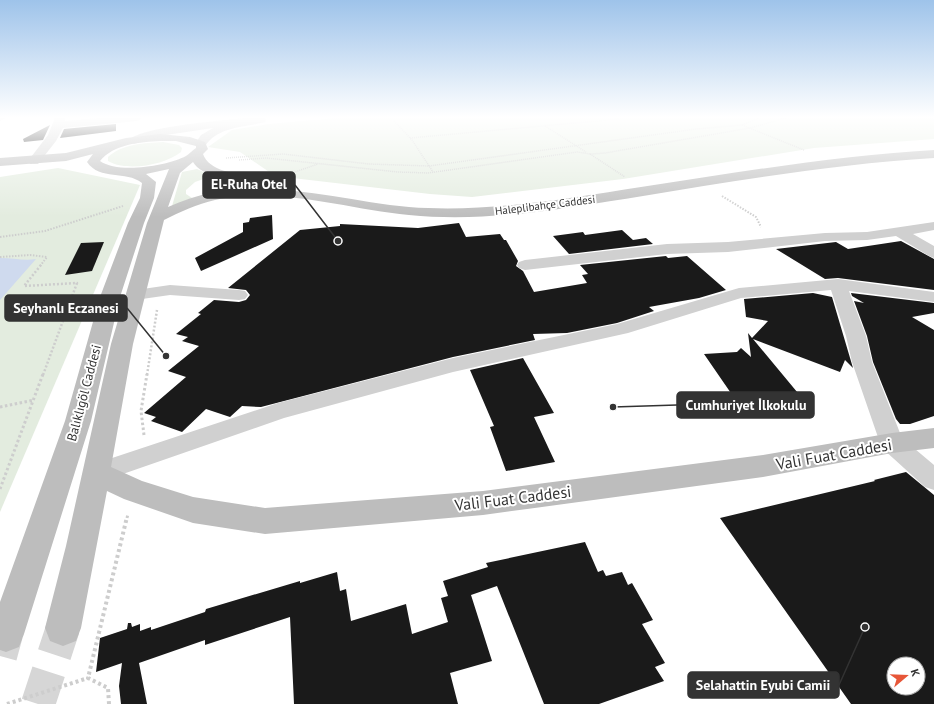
<svg xmlns="http://www.w3.org/2000/svg" width="934" height="704" viewBox="0 0 934 704" font-family="'PT Sans',sans-serif">
<style>
.green{fill:#e3ecdf}
.water{fill:#cfdaee}
.building{fill:#1a1a1a;fill-rule:evenodd}
.lines{fill:none;stroke-linecap:round;stroke-linejoin:round}
.secondary-tunnel{stroke:#d6d6d6;stroke-width:34;stroke-dasharray:34 18;stroke-linecap:butt}
.path-far4{stroke:#cdcdcd;stroke-width:1.5;stroke-dasharray:1 1;stroke-linecap:butt}
.path-far3{stroke:#cdcdcd;stroke-width:2;stroke-dasharray:1.5 1.5;stroke-linecap:butt}
.path-far2{stroke:#cdcdcd;stroke-width:2.5;stroke-dasharray:2 2;stroke-linecap:butt}
.path-far1{stroke:#cdcdcd;stroke-width:3;stroke-dasharray:2.5 2.5;stroke-linecap:butt}
.path{stroke:#cdcdcd;stroke-width:4;stroke-dasharray:3 3;stroke-linecap:butt}
.minor{fill:#d0d0d0;fill-rule:evenodd}
.tertiary{fill:#d0d0d0;fill-rule:evenodd}
.secondary{fill:#bdbdbd;fill-rule:evenodd}
.labels{text-anchor:middle;dominant-baseline:central;stroke-width:4;stroke-linejoin:round;paint-order:stroke}
.far-street-label{font-size:11px;fill:#333;stroke:#fff}
.street-label{font-size:13px;fill:#333;stroke:#fff}
.near-street-label{font-size:16px;fill:#333;stroke:#fff}
.leader{fill:none;stroke:#333;stroke-width:1.5}
.callout-dot{fill:#333;stroke:#fff;stroke-width:1.5}
.callout{fill:#333;stroke:#333;stroke-width:1.5}
.callout-label{font-size:14px;text-anchor:middle;font-weight:bold;fill:#fff}
</style>
<rect width="100%" height="100%" fill="#fff"/>
<!-- green -->
<g class="green">
<path d="M336,118h598v21l-120,9 -191,31 -151,18 -42,-3 -155,-18 -35,-24 -32,-5 24,-17 37,-6z"/>
<path d="M163,142l16,3 3,3 -1,4c-16,13 -54,20 -73,9v-4c14,-13 37,-14 55,-15z"/>
<path d="M58,168l82,17 -140,327v-335z"/>
<path d="M197,169l15,7 -17,6 -9,8v4l6,4 -20,8 10,-34z"/>
</g>
<!-- water -->
<path class="water" d="M0,258c13,0 24,3 36,1l-36,41z"/>
<!-- building -->
<g class="building">
<path d="M116,124v7l-56,7 4,-9z"/>
<path d="M50,125l-7,15 -19,2 -1,-3z"/>
<path d="M272,215l1,24 -72,32 -6,-13 48,-26v-9l6,-1 1,-4z"/>
<path d="M459,223l7,14 34,-3 4,6h2l12,21 -2,5 7,5 11,21 53,-9 -5,-8 6,-1 -8,-9 86,-9 2,2 19,-2 39,34 -27,8 -50,9 5,4 -37,12 -50,10 -34,1 2,6 -82,17 -192,50 -19,-1 -12,11 -24,-8 -24,23 -31,-11 5,-4 -12,-4 42,-36 -18,-6 31,-25 -17,-5 6,-4 -12,-3 25,-20 -3,-1 16,-13 25,2 7,-2 4,-5 -4,-5 -18,-2 72,-58 40,-4v-2l78,4z"/>
<path d="M622,230l11,10 13,-2 7,6 -84,10 -16,-18 30,-4 2,3z"/>
<path d="M901,241l33,18v31l-96,-12 -13,1 -49,-30 60,-7 12,7z"/>
<path d="M104,242l-12,29 -27,4 16,-32z"/>
<path d="M813,293l19,4 21,71 -8,-8 -5,12 -87,-33 59,71 -66,5 -42,-61 33,-2 4,-4 10,9 -3,-24 4,5 16,-17 -22,-4 -2,-18z"/>
<path d="M851,293l83,10v10l-22,4 22,13v86l-24,8h-10l-4,-5 -23,-57 -6,-26 -13,-35 10,2 -12,-7z"/>
<path d="M523,358l31,55 -20,4 21,45 -49,9 -16,-44 4,-1 -24,-56z"/>
<path d="M906,472l28,23v209h-83l-131,-186 155,-37 -1,-1zM894,664h24v24h-24z"/>
<path d="M585,542l13,30 5,-2 3,6 16,-4 6,13 4,-2 21,37 -11,4 23,39 -10,4 9,14 -65,23h-55l-47,-118 -26,9 21,66 -42,12 8,31h-164l-4,-87 -85,28v-5l-66,23 8,41h-26l-2,-18 3,-23 -26,9 4,-34 27,-9 1,-6h3l1,4 8,-3v7l11,-4v3l54,-18 1,-3 94,-28v2l37,-11 3,19 6,-2 5,32 55,-17 6,30 36,-12 -7,-24 7,-2 -5,-15 45,-14 -2,-4z"/>
</g>
<g class="lines">
<!-- secondary-tunnel -->
<g class="secondary-tunnel">
<path d="M0,656l6,-22"/>
<path d="M38,704l25,-76"/>
</g>
<!-- path-far4 -->
<g class="path-far4">
<path d="M394,121l18,19 21,32"/>
<path d="M742,125l62,25"/>
<path d="M545,126l41,26"/>
<path d="M410,138l209,-19"/>
<path d="M590,154l35,23"/>
<path d="M226,158l57,-4 86,10 60,2 267,-37 46,-4 17,-7"/>
<path d="M239,160l27,-2 132,14 30,1 149,-21 14,2 14,-1 145,-25 36,-10"/>
<path d="M286,175l32,-11"/>
</g>
<!-- path-far3 -->
<g class="path-far3">
<path d="M722,196l34,21 5,10"/>
<path d="M0,237l45,-6 78,-25"/>
<path d="M0,257l30,-2 17,2 -7,9"/>
</g>
<!-- path-far2 -->
<g class="path-far2">
<path d="M41,265l-17,21 53,-3 -34,92"/>
<path d="M147,375l10,-65"/>
</g>
<!-- path-far1 -->
<g class="path-far1">
<path d="M0,407l34,-7"/>
<path d="M144,435l-3,-24 6,-37"/>
<path d="M0,489l43,-115"/>
<path d="M127,518l1,-4"/>
</g>
<!-- path -->
<g class="path">
<path d="M7,704l81,-26"/>
<path d="M109,704l-1,-16 -20,-10 39,-161"/>
</g>
<!-- minor -->
<g class="minor">
<path d="M0,118h6l-6,3z"/>
<path d="M934,222v8l-21,4 21,12v12l-5,-2 -33,-20 -29,4 -42,1 -97,11 -61,2 -142,16 -6,-2 -2,-3 2,-3 6,-2 142,-16 61,-2 97,-9 42,-1z"/>
<path d="M838,279l96,13v10l-85,-11 17,45 6,26 30,76 32,27v25l-9,-3 -42,-38 -3,-6 -28,-81 -6,-26 -15,-46 -90,8 -113,35 -175,39 -169,46 -187,65 -9,-3 -4,-7 4,-7 190,-63 175,-45 164,-34 122,-36z"/>
<path d="M170,285l69,5 6,1 3,4 -3,4 -6,1 -69,-5 -35,5 -6,-1 -3,-4 3,-4z"/>
</g>
<!-- tertiary -->
<g class="tertiary">
<path d="M55,118h10v3l34,-3h43l-5,3 -74,7 -7,13 -18,23h-8l-2,-3 20,-26z"/>
<path d="M245,118h20l1,2 -1,2c-22,6 -46,4 -60,24l-4,1 -6,-3 6,-9 12,-7 -47,7 -32,9 -6,-3c10,-14 97,-21 117,-23z"/>
</g>
<!-- secondary -->
<path class="secondary" d="M160,134l30,3 15,5 3,7 -5,5c8,23 52,20 72,25l2,3 -2,3 -5,1c-19,-2 -67,-6 -77,-24l-13,11 -12,34c79,-37 160,-8 241,0 77,6 156,-8 232,-20 98,-15 194,-31 293,-37v8c-98,6 -194,22 -291,38 -77,12 -156,27 -234,19 -64,-6 -130,-29 -194,-15 -18,4 -35,12 -51,20l-31,124 -22,123 31,14 51,16 72,11 218,-17 280,-36 129,-22 42,-5v20l-42,5 -129,24 -280,38 -218,19 -72,-11 -69,-24 -17,-8 -26,137 -5,13 -13,5 -13,-5 -5,-13 21,-82 45,-202 36,-121 22,-54 -23,5 10,8 -2,16 -10,25 -24,74 -29,124 -67,213 -5,13 -13,5 -6,-2v-48l65,-181 35,-124 28,-74 12,-25 2,-15c-16,-13 -42,-2 -55,-21l6,-8 -27,7 -66,5v-8l66,-5 60,-15zM160,141h16l20,5v2c-3,2 -7,6 -10,8 -19,10 -68,18 -86,5 14,-17 40,-19 60,-20z"/>
</g>
<!-- sky -->
<linearGradient id="sky" x2="0" y2="1"><stop stop-color="#9ec3ea"/><stop offset="0.54" stop-color="#fff"/><stop offset="1" stop-color="#fff" stop-opacity="0"/></linearGradient>
<rect width="934" height="217" fill="url(#sky)"/>
<g class="labels">
<!-- far-street labels -->
<g class="far-street-label">
<text transform="translate(545 205) rotate(-7)">Haleplibahçe Caddesi</text>
</g>
<!-- street labels -->
<g class="street-label">
<text transform="translate(84 393) rotate(-75)">Balıklıgöl Caddesi</text>
</g>
<!-- near-street labels -->
<g class="near-street-label">
<text transform="translate(834 454) rotate(-10)">Vali Fuat Caddesi</text>
<text transform="translate(513 498) rotate(-7)">Vali Fuat Caddesi</text>
</g>
</g>
<!-- callouts -->
<path class="leader" d="M338 241L295 185M166 356L127 308M613 407L677 405M865 627L839 685"/>
<g class="callout-dot">
<circle cx="338" cy="241" r="4"/>
<circle cx="166" cy="356" r="4"/>
<circle cx="613" cy="407" r="4"/>
<circle cx="865" cy="627" r="4"/>
</g>
<g class="callout">
<rect x="203" y="172" width="92" height="26" rx="4"/>
<rect x="5" y="295" width="122" height="26" rx="4"/>
<rect x="677" y="392" width="137" height="26" rx="4"/>
<rect x="688" y="672" width="151" height="26" rx="4"/>
</g>
<g class="callout-label">
<text x="249" y="189">El-Ruha Otel</text>
<text x="66" y="313">Seyhanlı Eczanesi</text>
<text x="746" y="410">Cumhuriyet İlkokulu</text>
<text x="763" y="690">Selahattin Eyubi Camii</text>
</g>
<!-- north arrow -->
<g transform="translate(906 676) rotate(71)"><circle r="19" fill="#ffffff" stroke="#adadad"/>
<path d="M0-3L7 15L0 10L-7 15Z" fill="#e75638"/>
<text y="-6" font-size="11" font-weight="bold" text-anchor="middle" fill="#333333">K</text>
</g>
</svg>
